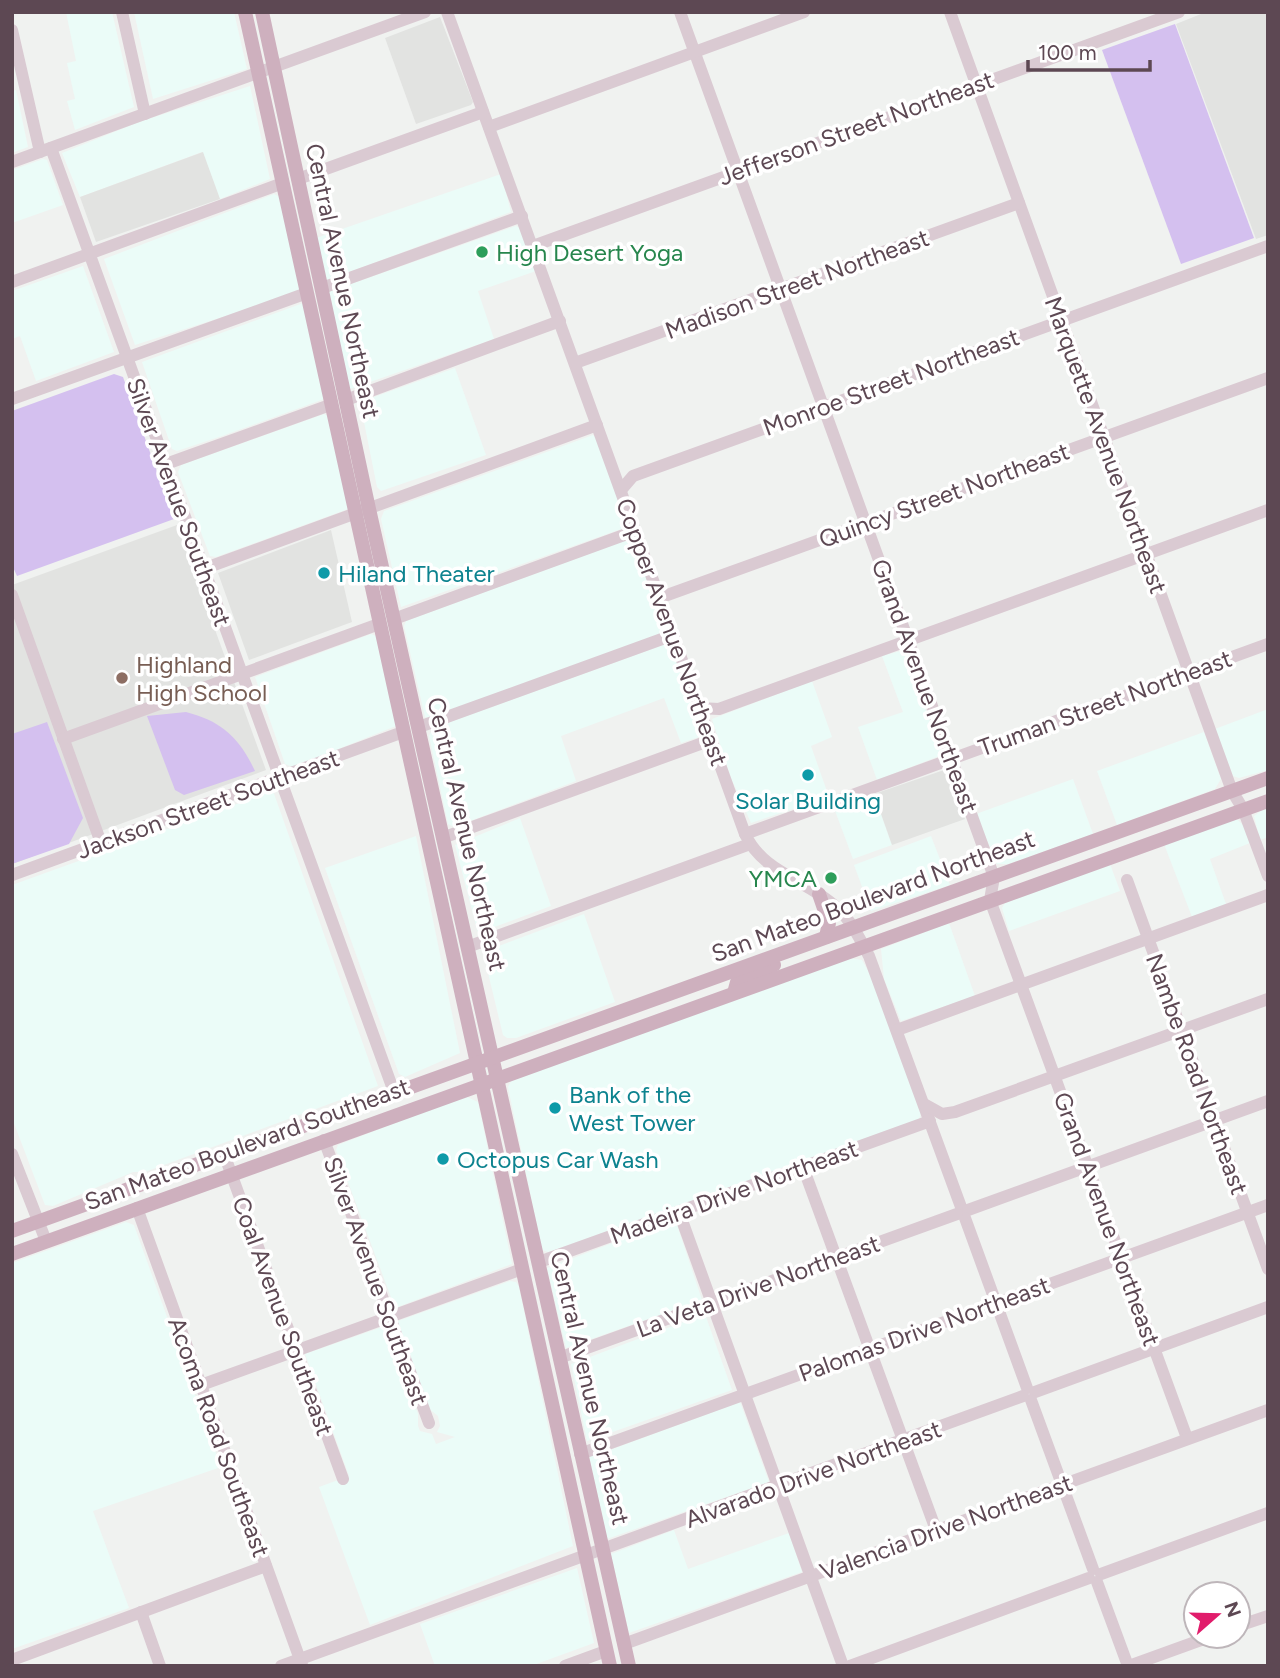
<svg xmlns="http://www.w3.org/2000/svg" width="1280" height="1678" viewBox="0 0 1280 1678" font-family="Figtree,sans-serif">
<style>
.commercial{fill:#ebfcf8}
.education{fill:#e2e3e1}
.green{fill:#d4c0ef}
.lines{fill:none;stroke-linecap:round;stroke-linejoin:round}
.minor{stroke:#dacad2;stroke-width:12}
.major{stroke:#ceb0be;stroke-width:14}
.leisure-dot{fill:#2e9e5b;stroke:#fff;stroke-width:2.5}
.culture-dot{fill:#0f9aa8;stroke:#fff;stroke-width:2.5}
.education-dot{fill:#8d6e63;stroke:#fff;stroke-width:2.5}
.labels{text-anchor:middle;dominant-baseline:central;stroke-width:7;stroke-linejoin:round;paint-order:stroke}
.street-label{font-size:24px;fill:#5d4853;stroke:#fff}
.leisure-label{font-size:24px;fill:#27864d;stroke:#fff;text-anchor:start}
.culture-label{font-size:24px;fill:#0d838f;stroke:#fff;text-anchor:start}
.education-label{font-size:24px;fill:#785e54;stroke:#fff;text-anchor:start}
</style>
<rect width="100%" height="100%" fill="#f0f2f0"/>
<!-- commercial -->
<g class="commercial">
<path d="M66,12h46l22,95 -59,23 -8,-29 8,-2 -8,-36 9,-2z"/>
<path d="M134,12h100l13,57 -94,30z"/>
<path d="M250,86l20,93 -50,20 -18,-47 -122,45 -18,-44 77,-31z"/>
<path d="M16,90l12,57 -16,6v-62z"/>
<path d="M43,159l4,1 16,45 -51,18v-53z"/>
<path d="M501,174l10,38 -186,69 -9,-43z"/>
<path d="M274,194l6,3 24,94 -169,54 -31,-86z"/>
<path d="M516,226l4,2 16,43 -58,20 16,48 -144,50 -22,-97z"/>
<path d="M83,266l31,86 -78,29 -16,-45 -8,3v-48z"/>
<path d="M306,302l18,97 -102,37 -45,15 -5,-2 -30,-87z"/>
<path d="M455,368l31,87 -105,36 -4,-4 -17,-85z"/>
<path d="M324,414l4,2 20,93 -132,48 -6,-1 -32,-84 3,-7z"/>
<path d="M593,435l4,4 30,88 -226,80 -20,-88 3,-8z"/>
<path d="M629,539l3,1 33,87 -3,7 -232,84 -5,-1 -21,-91 2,-5z"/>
<path d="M371,634l5,2 20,90 -103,41 -8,-3 -30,-87z"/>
<path d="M666,644l6,3 29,83 -2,7 -18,6 -17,-45 -103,38 15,45 -122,46 -6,-3 -19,-88 4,-8z"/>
<path d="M904,650l38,105 -65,25 -19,-53 45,-15 -21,-56z"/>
<path d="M812,681l20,56 -21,9 18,51 -78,26 -20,-45 -19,-59z"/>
<path d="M1268,709v61l-29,8 -6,-2 -18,-47z"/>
<path d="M1204,732l17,47 -6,10 -98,36 -20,-54z"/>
<path d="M1073,779l20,55 -85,30h-11l-21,-50z"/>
<path d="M273,791l105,295 -233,86h-12l-80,34 -8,-1 -33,-87v-233z"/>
<path d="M874,794l18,51 -39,14 -19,-51z"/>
<path d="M1268,806v31l-8,3 -6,-24z"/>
<path d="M520,818l31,88 -73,27 -23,-88z"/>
<path d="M1237,819l7,7 6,17 -40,16 16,45 -34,13 -28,-73z"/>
<path d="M416,836l44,217 -55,24 -6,-3 -74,-206z"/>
<path d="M931,836l19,49 -79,26 -17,-46z"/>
<path d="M1110,864l10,27 -111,40 -7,-23 3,-5z"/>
<path d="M584,914l31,88 -99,36h-9l-4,-3 -20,-83z"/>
<path d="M949,923l26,73 -74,25 -17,-42 -3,-30z"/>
<path d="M849,958l13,2 12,22 47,131 -2,6 -319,115 -52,18 -6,-2 -34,-163 3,-6z"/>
<path d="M465,1096l13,6 34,162 -117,44 -59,-158 2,-5z"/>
<path d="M670,1221l7,4 25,75 -136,48 -19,-80z"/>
<path d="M126,1222l8,3 87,242 -128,44 36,97 -117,41v-386z"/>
<path d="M510,1281l6,1 3,5 54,259 -203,79 -51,-138 30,-11 -44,-122 80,-28 33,88v12l2,5 12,3 4,10 19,-7 -18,-5 3,-6 -2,-10 -11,-9 -29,-86z"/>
<path d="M705,1314l27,76 -145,51 -16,-77z"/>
<path d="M740,1402l29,80 -162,57 -18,-84 10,-1z"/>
<path d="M674,1530l14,39 101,-36 13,39 -173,61 -18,-79z"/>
<path d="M577,1568l17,75 -63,23h-96l-15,-42z"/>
</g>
<!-- education -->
<g class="education">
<path d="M1206,12h62v223l-12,4 -80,-215z"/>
<path d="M440,17l33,85 -2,3 -55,19 -31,-86z"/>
<path d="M203,152l17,47 -124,43 -16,-45z"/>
<path d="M177,525l89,245 -254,94v-279z"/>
<path d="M331,530l21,92 -103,38 -31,-87z"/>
<path d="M947,769l18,50 -73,26 -18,-51z"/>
</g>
<!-- green -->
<g class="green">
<path d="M1175,24l79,214 -73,26 -79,-214z"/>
<path d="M114,374l9,3 51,142 -157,57 -5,-11v-154z"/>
<path d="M186,712c35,9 53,25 69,59l-71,24 -9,-5 -28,-74z"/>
<path d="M47,722l36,96 -14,26 -57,20v-130z"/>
</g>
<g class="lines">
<!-- minor -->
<g class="minor">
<path d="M122,12l23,102"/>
<path d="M447,12l298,822c19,40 61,45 91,73 15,13 24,32 33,49l92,251"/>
<path d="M680,12l314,865 -4,23 197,538"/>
<path d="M950,12l282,779 11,18 25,67"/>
<path d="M12,30l28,122"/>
<path d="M489,127l315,-115"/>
<path d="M51,148l343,944"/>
<path d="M12,162l413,-150"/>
<path d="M298,179l185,-67"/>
<path d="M533,246l646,-234"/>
<path d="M12,282l271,-99"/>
<path d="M322,288l200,-72"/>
<path d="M575,363l444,-160"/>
<path d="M12,399l295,-106"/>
<path d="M346,400l214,-79"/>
<path d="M166,464l164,-59"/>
<path d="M621,490l12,-14 635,-230"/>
<path d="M203,569l394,-144"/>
<path d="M12,595l89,248"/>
<path d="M659,598l609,-220"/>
<path d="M394,619l241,-88"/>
<path d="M699,708l20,1 549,-199"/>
<path d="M419,727l254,-92"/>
<path d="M63,739l316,-115"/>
<path d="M745,834l523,-190"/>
<path d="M445,837l266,-97"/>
<path d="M12,875l391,-143"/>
<path d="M1127,880l141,389"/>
<path d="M470,946l280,-102"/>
<path d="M897,1030l371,-135"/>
<path d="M924,1104l18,10 13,-2 313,-113"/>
<path d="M324,1140l105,283"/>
<path d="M12,1154l34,87"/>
<path d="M224,1154l119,325"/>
<path d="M803,1167l133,363"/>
<path d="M137,1208l165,457"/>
<path d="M968,1210l300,-109"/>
<path d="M679,1212l164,454"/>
<path d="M965,1218l62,170"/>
<path d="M539,1262l391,-141"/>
<path d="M559,1358l398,-144"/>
<path d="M201,1385l321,-116"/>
<path d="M1035,1392l233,-85"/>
<path d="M1031,1400l62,169"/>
<path d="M580,1454l688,-249"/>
<path d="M1101,1574l167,-61"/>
<path d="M1097,1582l31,84"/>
<path d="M141,1612l19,54"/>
<path d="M1238,1626l30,-10"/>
<path d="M624,1644l644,-234"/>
<path d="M12,1660l254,-94"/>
<path d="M281,1666l742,-270"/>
<path d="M565,1666l41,-15"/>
<path d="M850,1666l239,-88"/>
<path d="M1129,1666l83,-30"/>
</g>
<!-- major -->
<g class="major">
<path d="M245,12l365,1654"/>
<path d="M262,12l107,497 260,1157"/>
<path d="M819,894l10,29 -3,14"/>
<path d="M734,993l3,-11 37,-17"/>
<path d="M12,1231l1256,-453"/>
<path d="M12,1254l1256,-453"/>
</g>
</g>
<!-- markers -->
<g class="leisure-dot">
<circle cx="482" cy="252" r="7"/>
<circle cx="831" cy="878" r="7"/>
</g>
<g class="culture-dot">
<circle cx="324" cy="573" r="7"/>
<circle cx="808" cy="775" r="7"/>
<circle cx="555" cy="1108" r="7"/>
<circle cx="443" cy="1159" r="7"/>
</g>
<circle class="education-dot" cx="122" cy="678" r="7"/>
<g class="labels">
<!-- street labels -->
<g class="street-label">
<text transform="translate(856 128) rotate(-20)">Jefferson Street Northeast</text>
<text transform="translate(343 281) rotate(78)">Central Avenue Northeast</text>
<text transform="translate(797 284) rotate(-20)">Madison Street Northeast</text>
<text transform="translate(891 382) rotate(-20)">Monroe Street Northeast</text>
<text transform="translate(1106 445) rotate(70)">Marquette Avenue Northeast</text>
<text transform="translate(944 495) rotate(-20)">Quincy Street Northeast</text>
<text transform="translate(179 502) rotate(70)">Silver Avenue Southeast</text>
<text transform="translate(672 632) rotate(70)">Copper Avenue Northeast</text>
<text transform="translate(925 686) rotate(70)">Grand Avenue Northeast</text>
<text transform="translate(1105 703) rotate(-20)">Truman Street Northeast</text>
<text transform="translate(208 804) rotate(-20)">Jackson Street Southeast</text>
<text transform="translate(467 834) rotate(77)">Central Avenue Northeast</text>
<text transform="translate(873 896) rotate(-20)">San Mateo Boulevard Northeast</text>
<text transform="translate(1197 1074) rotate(70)">Nambe Road Northeast</text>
<text transform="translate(247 1144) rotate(-20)">San Mateo Boulevard Southeast</text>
<text transform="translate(734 1192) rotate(-20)">Madeira Drive Northeast</text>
<text transform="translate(1107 1219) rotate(70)">Grand Avenue Northeast</text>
<text transform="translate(376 1281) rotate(70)">Silver Avenue Southeast</text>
<text transform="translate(758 1286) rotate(-20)">La Veta Drive Northeast</text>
<text transform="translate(283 1316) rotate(70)">Coal Avenue Southeast</text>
<text transform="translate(924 1329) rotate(-20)">Palomas Drive Northeast</text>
<text transform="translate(590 1388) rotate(77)">Central Avenue Northeast</text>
<text transform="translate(219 1437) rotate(70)">Acoma Road Southeast</text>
<text transform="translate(813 1474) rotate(-20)">Alvarado Drive Northeast</text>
<text transform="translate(946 1527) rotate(-20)">Valencia Drive Northeast</text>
</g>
<!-- leisure labels -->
<g class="leisure-label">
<text x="496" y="252">High Desert Yoga</text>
<text x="817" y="878" text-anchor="end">YMCA</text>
</g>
<!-- culture labels -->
<g class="culture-label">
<text x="338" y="573">Hiland Theater</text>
<text x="808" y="800" text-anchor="middle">Solar Building</text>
<text x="569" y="1094">Bank of the<tspan x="569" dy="28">West Tower</tspan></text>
<text x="457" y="1159">Octopus Car Wash</text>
</g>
<!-- education labels -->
<g class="education-label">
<text x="136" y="664">Highland<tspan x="136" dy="28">High School</tspan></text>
</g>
</g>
<!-- border -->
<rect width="1280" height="1678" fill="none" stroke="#5d4853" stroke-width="28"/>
<!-- north arrow -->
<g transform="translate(1217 1615) rotate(70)"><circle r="33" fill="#ffffff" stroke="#beb6ba" stroke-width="2"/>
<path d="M0-5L12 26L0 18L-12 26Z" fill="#e11c6b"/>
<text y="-10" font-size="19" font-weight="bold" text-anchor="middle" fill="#5d4853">N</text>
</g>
<!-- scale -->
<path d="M1028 60v10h122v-10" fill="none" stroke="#5d4853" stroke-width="3.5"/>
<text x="1038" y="60" font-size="21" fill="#5d4853" stroke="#ffffff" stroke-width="5" paint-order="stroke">100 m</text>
</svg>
